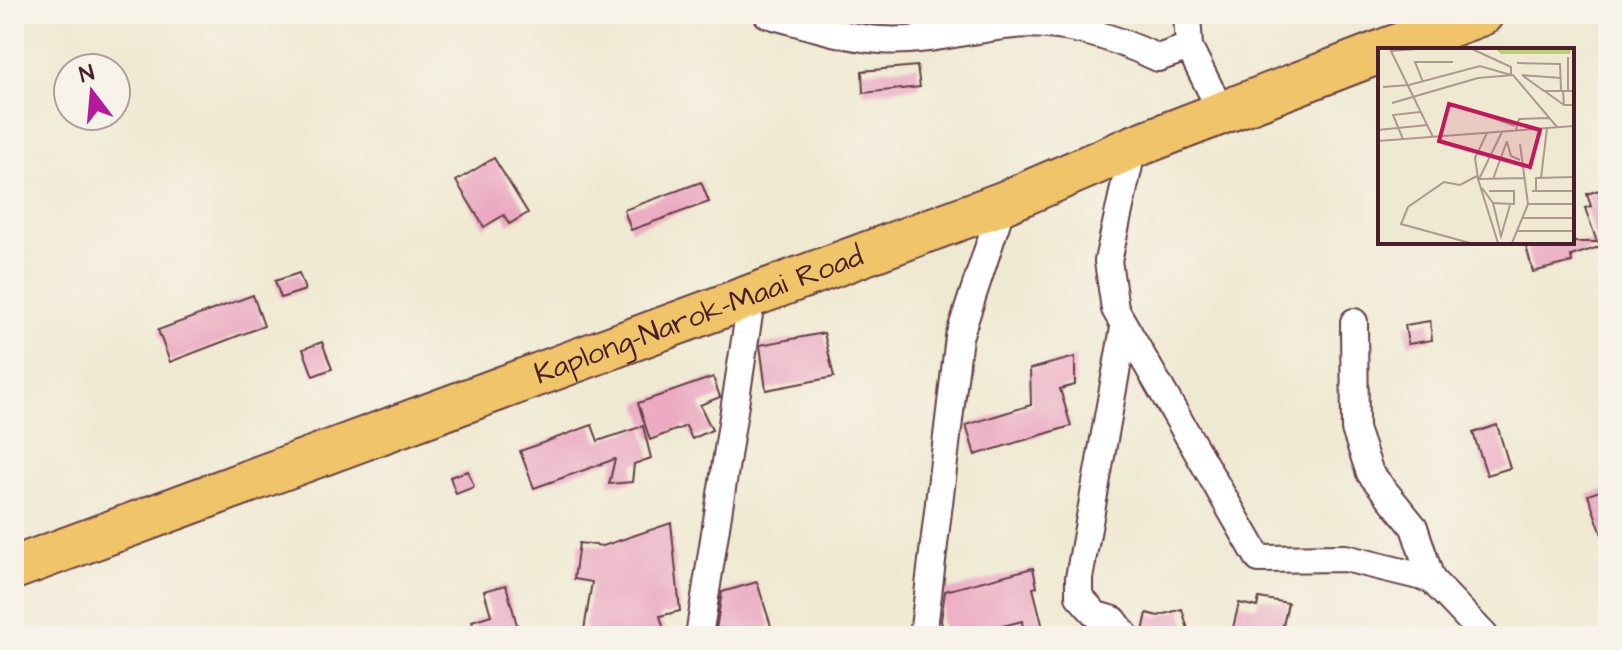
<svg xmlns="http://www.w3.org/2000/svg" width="1622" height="650" viewBox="0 0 1622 650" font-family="'Architects Daughter',sans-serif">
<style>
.building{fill:#ebaac2}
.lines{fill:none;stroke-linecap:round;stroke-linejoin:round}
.minor-casing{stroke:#633d44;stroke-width:30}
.trunk-casing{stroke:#633d44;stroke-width:46}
.minor{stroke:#fff;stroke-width:26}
.trunk{stroke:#f0c469;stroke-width:42}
.labels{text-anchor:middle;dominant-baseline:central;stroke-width:8;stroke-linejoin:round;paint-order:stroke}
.street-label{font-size:30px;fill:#4a1f2b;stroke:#f7f3e8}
.inset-road{fill:none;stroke:#ad988f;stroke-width:2}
.view{fill:#c2185b;fill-opacity:0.15;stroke:#c2185b;stroke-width:4}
.inset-edge{fill:none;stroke:#4a1f2b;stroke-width:4}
</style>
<rect width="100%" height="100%" fill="#f7f3e8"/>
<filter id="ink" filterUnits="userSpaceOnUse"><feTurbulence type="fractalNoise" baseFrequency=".0125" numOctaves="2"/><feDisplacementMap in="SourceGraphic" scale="16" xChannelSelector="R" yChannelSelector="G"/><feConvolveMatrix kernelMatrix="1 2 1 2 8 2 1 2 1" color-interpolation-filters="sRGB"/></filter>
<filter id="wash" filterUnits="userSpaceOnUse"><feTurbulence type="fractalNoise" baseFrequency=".006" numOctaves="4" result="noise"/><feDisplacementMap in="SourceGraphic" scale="32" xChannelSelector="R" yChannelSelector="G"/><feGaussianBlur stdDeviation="1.8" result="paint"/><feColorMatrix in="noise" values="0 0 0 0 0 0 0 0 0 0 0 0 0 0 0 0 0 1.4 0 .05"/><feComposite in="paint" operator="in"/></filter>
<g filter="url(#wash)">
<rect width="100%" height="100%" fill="#efe9d2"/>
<g id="blocks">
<!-- building -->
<g class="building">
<path d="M917,66l3,21 -57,6 -1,-22z"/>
<path d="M494,158l34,55 -19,11 -5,-9 -20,12 -28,-46z"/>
<path d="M701,182l8,20 -78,28 -7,-20z"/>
<path d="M1608,187v78l-9,-18 -28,9 1,6 -39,10 -8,-30h72l-12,-34 6,-2 -4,-12z"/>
<path d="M299,273l6,17 -24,8 -6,-17z"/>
<path d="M253,295l11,31 -94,36 -12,-32z"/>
<path d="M1430,321l2,19 -24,4 -3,-19z"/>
<path d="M824,333l10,44 -68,13 -6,-45z"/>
<path d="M322,342l10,27 -19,7 -10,-27z"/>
<path d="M1075,357v28l-15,4 11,37 -96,29 -9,-30 65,-20 -1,-36z"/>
<path d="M713,377l7,20 -20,8 12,25 -20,9 -6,-13 -36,14 -12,-37z"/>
<path d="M592,425l6,16 45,-15 8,32 -17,6 -2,18 -23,2 6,-25 -81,29 -14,-37z"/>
<path d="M1497,425l13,43 -23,7 -14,-42z"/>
<path d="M468,471l6,16 -18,7 -6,-17z"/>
<path d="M1608,488v55h-3l-17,-48z"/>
<path d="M671,523l9,88 -20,5 6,20h-83l9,-54 -18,-3 5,-36 24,3z"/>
<path d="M1033,568l4,19 -4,1 12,48h-21l-2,-15 -58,15h-19l-4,-15 4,-30z"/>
<path d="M757,582l14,44 -34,10h-22l7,-44z"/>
<path d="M506,585l14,51h-44l-4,-15 19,-6 -7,-24z"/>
<path d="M1259,598l29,5 -7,32 -23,-5v6h-27l8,-33 18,4z"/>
<path d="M1182,609l8,27h-48l5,-23 11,3z"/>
</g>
</g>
</g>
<g filter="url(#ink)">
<use href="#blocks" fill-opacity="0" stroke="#633d44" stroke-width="2"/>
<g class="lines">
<defs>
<g id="minor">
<path d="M767,14c37,10 75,23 114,26 41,3 82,-9 122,-14 56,-7 106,9 155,32l31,-11"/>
<path d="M1187,14l2,33 33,66"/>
<path d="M1133,147l-25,114 7,48 144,250 86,-1 86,21"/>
<path d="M1354,322l1,107 15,44 44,54 17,52 54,57"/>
<path d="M1124,328l-45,250v18l17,19 18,5 12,16"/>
<path d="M699,636l53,-341"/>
<path d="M923,636l36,-299 44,-134"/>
</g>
<g id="trunk">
<path d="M1385,50l97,-36"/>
<path id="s1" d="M14,568l989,-365 130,-56 247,-95"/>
</g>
</defs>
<!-- minor casing -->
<use href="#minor" class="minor-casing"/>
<!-- trunk casing -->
<use href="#trunk" class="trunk-casing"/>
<!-- minor -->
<use href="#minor" class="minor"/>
<!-- trunk -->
<use href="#trunk" class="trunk"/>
</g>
</g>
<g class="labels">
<!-- street labels -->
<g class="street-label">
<text stroke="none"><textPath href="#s1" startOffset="730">Kaplong-Narok-Maai Road</textPath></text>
</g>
</g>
<!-- overview -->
<g transform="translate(1378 48)">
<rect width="196" height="196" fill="#efe9d2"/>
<path d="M118,1h75l-1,5h-69z" fill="#bacf73"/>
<path class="inset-road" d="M12,1l43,88M94,1l39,18v8M13,3l26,-2M139,15l43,1 1,27M144,27l22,16h30M144,27l39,3M45,34l-8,-20h38M5,39l26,-2 71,-19 31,9M165,42l21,15M185,43l1,14h10M190,43v-34M14,55l86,-25 35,-3 44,52M100,65l37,13M0,82l49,-5M138,82l3,-11 31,-1M25,91l-10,-24 27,-3M0,93l196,-15M129,94l4,14 9,4M100,130l-3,-20 12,-25M163,130l6,-50M101,131l23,-47M101,131l45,-1M115,131l14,-38M104,140l11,15 21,1v-13h-25M154,143h42M158,143v-13l38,-1M115,155l8,33 9,-31M150,156h46M145,170h51M139,183h57M92,195l-69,-19 7,-17 36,-25 16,3 17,-9 21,67M134,195l16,-39 -8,-60"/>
<path class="view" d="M71,56l91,26 -10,37 -91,-26z"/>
<rect width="196" height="196" class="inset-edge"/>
</g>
<!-- margin -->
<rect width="1622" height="650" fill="none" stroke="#f7f3e8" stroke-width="48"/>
<!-- north arrow -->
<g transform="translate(92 92) rotate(344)"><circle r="38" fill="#f7f3e8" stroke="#b29e9c" stroke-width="2"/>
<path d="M0-6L14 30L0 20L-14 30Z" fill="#b5179e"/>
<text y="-12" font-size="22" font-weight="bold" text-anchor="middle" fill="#4a1f2b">N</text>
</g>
</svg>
